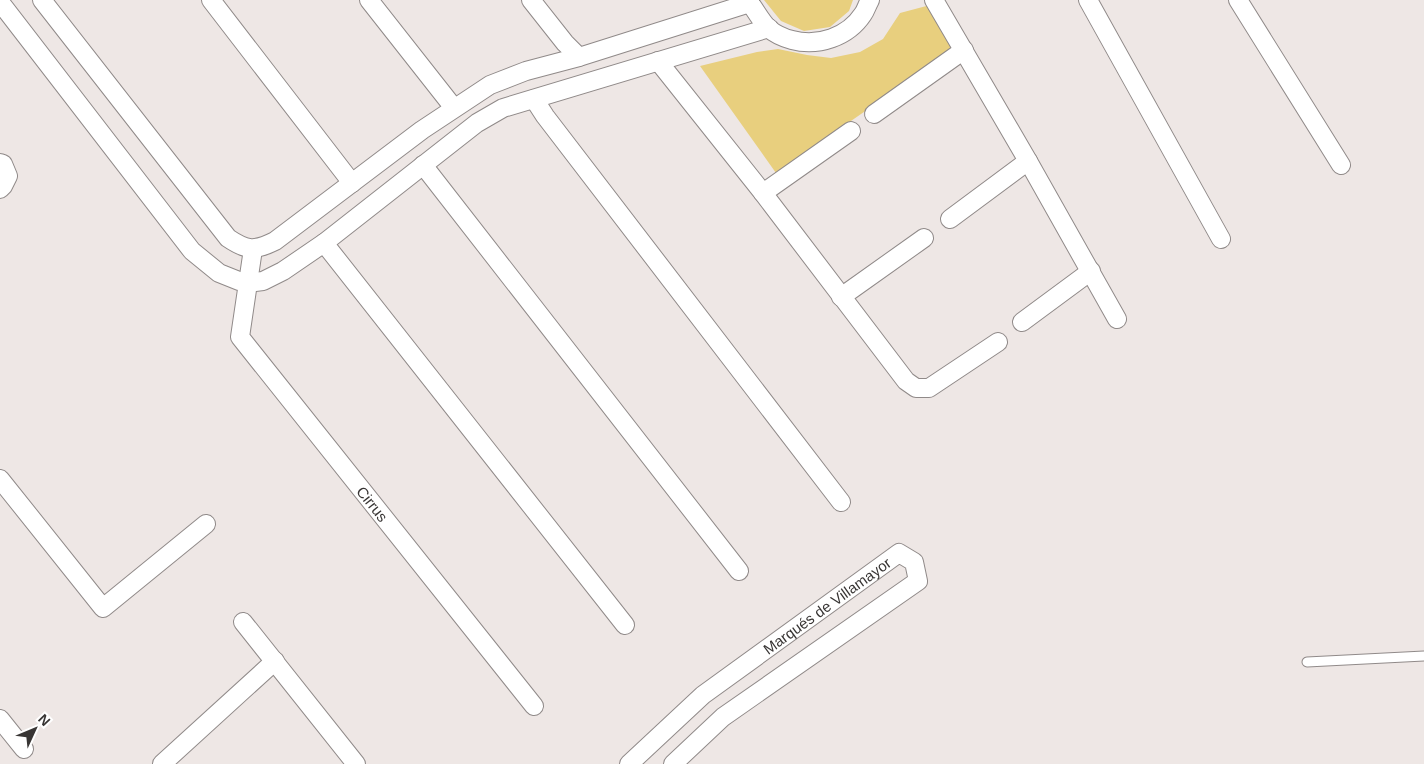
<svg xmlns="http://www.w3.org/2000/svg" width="1424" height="764" viewBox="0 0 1424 764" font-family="Arial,sans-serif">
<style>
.green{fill:#e8cf7e}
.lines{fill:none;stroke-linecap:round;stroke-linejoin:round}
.lane-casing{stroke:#908a89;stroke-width:11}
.street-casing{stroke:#908a89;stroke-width:20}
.lane{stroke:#fff;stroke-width:9}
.street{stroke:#fff;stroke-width:18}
.labels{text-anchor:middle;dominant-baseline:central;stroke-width:4;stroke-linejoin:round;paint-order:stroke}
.street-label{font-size:15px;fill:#383534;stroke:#fff}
</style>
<rect width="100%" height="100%" fill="#eee7e5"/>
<!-- green -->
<g class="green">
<path d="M764,0h89l-4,11 -19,16 -26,4 -23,-10z"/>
<path d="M934,4l25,42 -183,127 -76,-107 57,-14 21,-3 29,6 24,3 29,-6 23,-13 17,-26z"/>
</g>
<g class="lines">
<defs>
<path id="lane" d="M1307,662l117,-6"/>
<g id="street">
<path d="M42,0l186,238c19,13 27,13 47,3l147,-111 68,-45 36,-14 53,-14 171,-54"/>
<path d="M211,0l141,183"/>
<path d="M369,0l85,108"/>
<path d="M531,0l34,43 14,14"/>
<path d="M750,0v3c6,8 11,18 18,25 7,6 16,10 24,12 26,7 56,-3 71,-26 3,-4 4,-9 7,-14"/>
<path d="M934,0l94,161 89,158"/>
<path d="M1088,0l133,239"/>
<path d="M1238,0l103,165"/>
<path d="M0,2l192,249 27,22 20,8 9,2 15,-2 20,-10 41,-28 153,-120 26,-15 266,-80"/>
<path d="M658,61l105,132 143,188 10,7h13l69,-46"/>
<path d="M534,99l11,17 296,386"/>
<path d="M874,114l90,-64"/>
<path d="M0,163l3,1 5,12 -5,10 -3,3"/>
<path d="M423,165l316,406"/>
<path d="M763,193l88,-62"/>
<path d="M950,219l78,-58"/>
<path d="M324,243l301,382"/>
<path id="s1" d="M253,249l-13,88 294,369"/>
<path d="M841,297l83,-59"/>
<path d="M1022,322l69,-51"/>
<path d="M0,479l103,129 103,-84"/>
<path d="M243,622l113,142"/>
<path d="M0,719l24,30"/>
<path d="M162,764l113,-103"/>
<path id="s2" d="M629,764l74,-69 196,-142 15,9 4,19 -195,136 -50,47"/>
</g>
</defs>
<!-- lane casing -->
<use href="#lane" class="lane-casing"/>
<!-- street casing -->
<use href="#street" class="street-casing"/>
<!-- lane -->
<use href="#lane" class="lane"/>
<!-- street -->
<use href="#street" class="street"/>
</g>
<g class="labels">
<!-- street labels -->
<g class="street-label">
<text stroke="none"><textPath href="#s1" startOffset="302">Cirrus</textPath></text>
<text stroke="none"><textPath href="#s2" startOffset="254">Marqués de Villamayor</textPath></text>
</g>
</g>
<!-- north arrow -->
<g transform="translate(35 729) rotate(46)" stroke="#ffffff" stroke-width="4" paint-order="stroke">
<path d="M0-4L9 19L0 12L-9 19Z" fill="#383534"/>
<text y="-8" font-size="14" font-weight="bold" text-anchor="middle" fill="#383534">N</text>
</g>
</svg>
